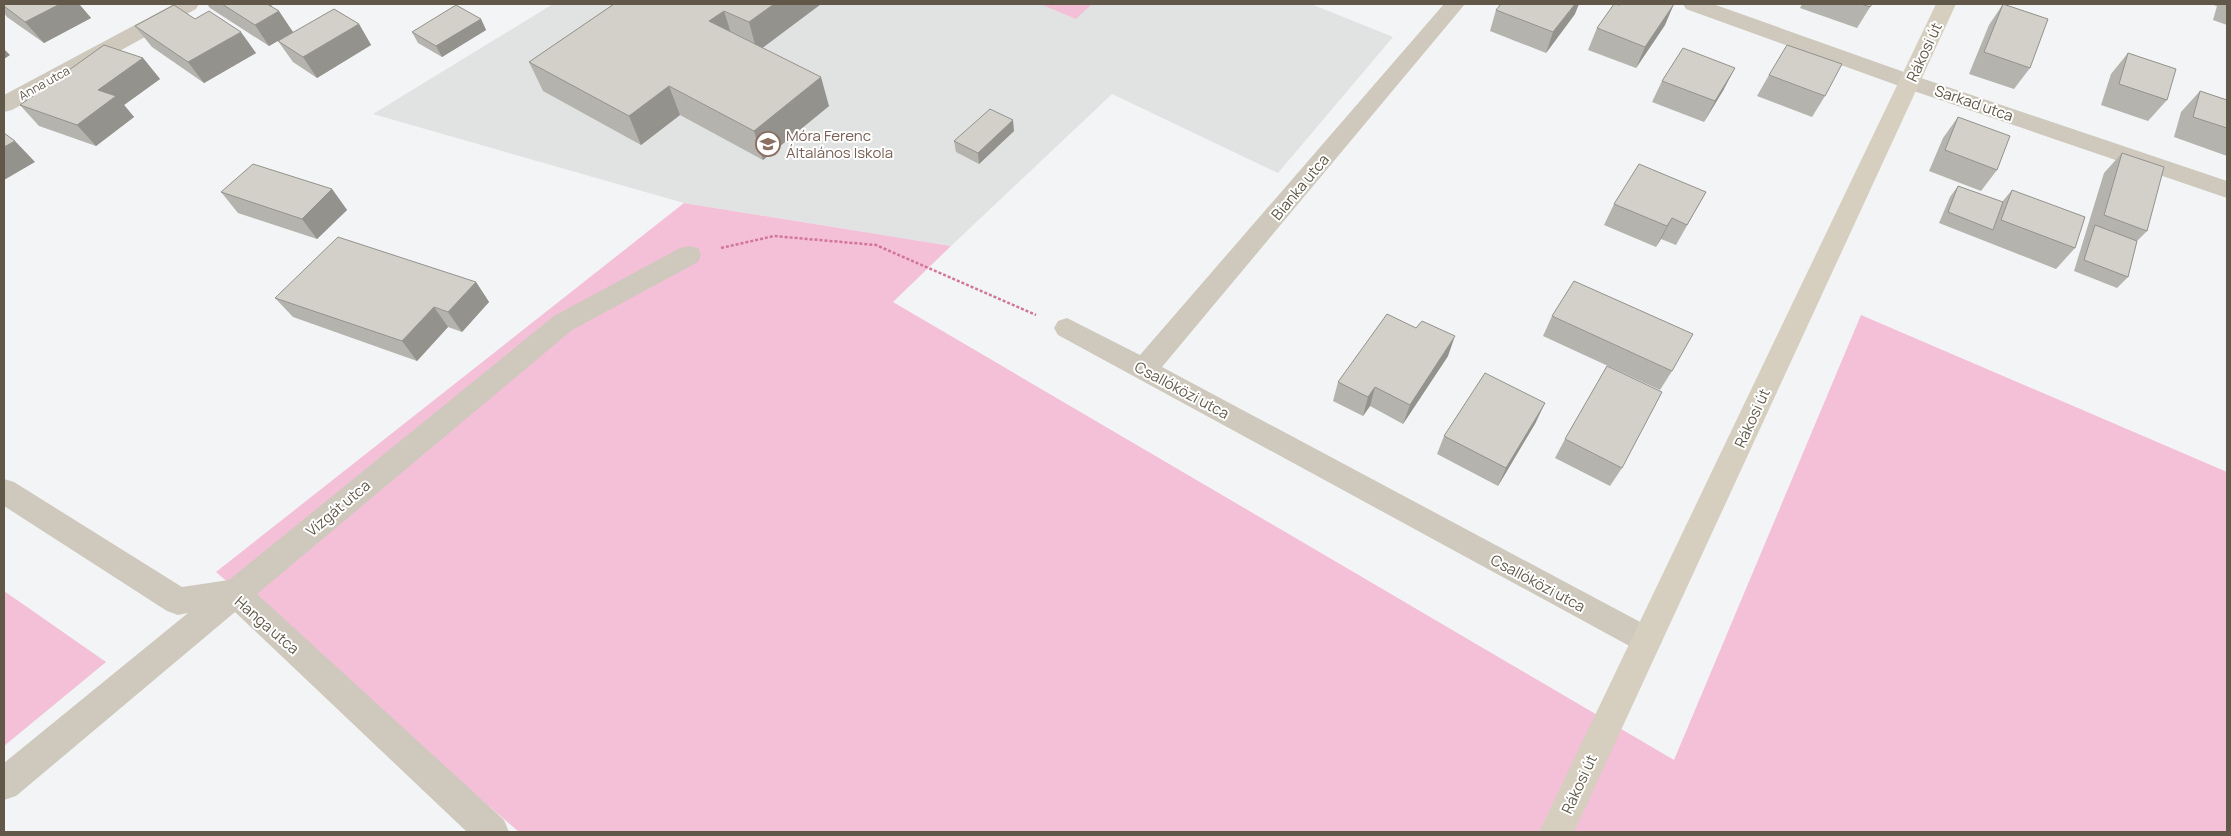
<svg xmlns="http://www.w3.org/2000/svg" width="2231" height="836" viewBox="0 0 2231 836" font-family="Manrope,sans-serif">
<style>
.education{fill:#e1e3e3}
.green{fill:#f3c0d8}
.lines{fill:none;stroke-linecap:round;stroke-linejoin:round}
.path{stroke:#d37597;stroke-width:2.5;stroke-dasharray:3 2;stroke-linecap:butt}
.street{fill:#cfc8bd;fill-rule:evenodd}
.secondary{fill:#d6cfbf;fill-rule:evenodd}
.wall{fill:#b5b3ad}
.shaded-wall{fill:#93928d}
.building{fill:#d2d0c9;stroke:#93928d}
.labels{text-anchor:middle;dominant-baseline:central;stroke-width:4;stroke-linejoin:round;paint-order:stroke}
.far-street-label{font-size:12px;fill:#615849;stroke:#fff}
.street-label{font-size:15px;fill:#615849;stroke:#fff}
.education-label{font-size:15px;fill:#785e54;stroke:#fff;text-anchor:start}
</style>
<rect width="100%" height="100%" fill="#f2f4f5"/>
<!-- education -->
<path class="education" d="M553,4h758l82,33 -115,136 -166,-79 -161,152 -267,-43 -311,-89z"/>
<!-- green -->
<g class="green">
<path d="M1040,4h52l-16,15z"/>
<path d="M684,203l267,43 -58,56 781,458 187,-445 366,157v360h-1708l-303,-260z"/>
<path d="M4,591l102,71 -102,84z"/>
</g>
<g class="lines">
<!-- path -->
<path class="path" d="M721,248l53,-12 102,9 160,70"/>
<!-- street -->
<g class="street">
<path d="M174,4h25l-3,5 -184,101 -8,2v-17z"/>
<path d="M1444,4h21l-303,363 495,264 5,10 -5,10 -11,4 -588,-320 -4,-7 4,-7 9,-3 73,37z"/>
<path d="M1683,4h30l205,73 309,104v17l-325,-111 -216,-78z"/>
<path d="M689,246l9,2 3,7 -3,7 -126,68 -315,264 247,226 5,12h-42l-232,-220 -219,184 -12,4v-37l184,-150 -10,2 -11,-4 -163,-105v-27l10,3 168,105 47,-7 325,-264 126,-68z"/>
</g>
<!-- secondary -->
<path class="secondary" d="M1936,4h20l-382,828h-35z"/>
</g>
<!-- wall -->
<g class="wall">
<path d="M4,4h75l12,14 -47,25 -37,-26 -3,-4z"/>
<path d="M207,4h65l1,1 -2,1 22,26 66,-8 12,21 -54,33 -24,-16 -15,-21 12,-7 -21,12 -59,-38z"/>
<path d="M614,4h207l-59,44 67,58 -66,54 -83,-45 -39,30 -98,-54 -14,-29z"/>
<path d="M1802,4h70l-15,24 -57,-20z"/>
<path d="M2003,4l27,64 -16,21 -45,-15 20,-49z"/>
<path d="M2210,4h17v21l-14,-5 4,-14z"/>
<path d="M1496,10l79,4 -29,39 -56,-22z"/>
<path d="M195,19l61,34 -52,30 -52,-36 -17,-21z"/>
<path d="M481,19l5,11 -44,27 -24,-14 -6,-11z"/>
<path d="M1665,25l-29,43 -48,-18 9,-22z"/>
<path d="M2128,53l39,47 -19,21 -47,-16 10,-31z"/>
<path d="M143,58l17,21 -36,26 10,12 -38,29 -57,-20 -19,-21z"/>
<path d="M1769,75l56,21 -13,21 -55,-21z"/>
<path d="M1662,81l62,8 -20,33 -52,-20z"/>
<path d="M2200,91l27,9v56l-53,-19 7,-25z"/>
<path d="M1958,117l39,53 -16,21 -52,-20 14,-33z"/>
<path d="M1014,131l-35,33 -23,-12 -2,-11z"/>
<path d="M2122,153l25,78 -10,10 -9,36 -11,11 -43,-17 30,-98z"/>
<path d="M1958,186l44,16 10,-12 63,58 -19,21 -117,-46 11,-26z"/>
<path d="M332,189l15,21 -30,29 -79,-26 -17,-21z"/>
<path d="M1706,192l-30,53 -15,-6 -5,8 -52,-22 10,-21z"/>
<path d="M476,282l13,20 -27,30 -14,-5 -31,34 -124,-44 -18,-19z"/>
<path d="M1552,316l120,55 -12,19 -117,-54z"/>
<path d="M1448,356l-45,68 -33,-18 -7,10 -30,-15 5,-19z"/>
<path d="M1536,422l-38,64 -61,-32 7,-18z"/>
<path d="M1565,439l57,29 -12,18 -55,-28z"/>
</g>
<!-- shaded-wall -->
<g class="shaded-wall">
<path d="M60,4h19l12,14 -47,25 -19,-21z"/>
<path d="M774,4h47l-64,48 -8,-30z"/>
<path d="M1575,4h4l-4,10 -29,39 7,-21z"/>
<path d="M1674,4l-9,21 -29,43 9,-21z"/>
<path d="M279,11l14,21 -24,14 -14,-21z"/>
<path d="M724,11l9,29 -24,-19z"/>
<path d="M481,19l5,11 -44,27 -6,-11z"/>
<path d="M359,24l12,21 -54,33 -14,-21z"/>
<path d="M241,32l15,21 -52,30 -16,-21z"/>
<path d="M4,49l6,6 -6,4z"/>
<path d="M143,58l17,21 -36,26 10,12 -38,29 -19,-21 21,-35z"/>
<path d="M1735,68l-11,21 -20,33 11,-21z"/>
<path d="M821,77l8,29 -66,54 -9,-29z"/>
<path d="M669,86l11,29 -39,30 -12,-29z"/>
<path d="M1013,120l1,11 -35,33 -1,-11z"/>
<path d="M15,141l20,21 -31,18v-33z"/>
<path d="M332,189l15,21 -30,29 -15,-20z"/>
<path d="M1672,218l-11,21 -5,8 11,-21z"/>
<path d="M476,282l13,20 -27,30 -14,-20z"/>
<path d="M434,307l14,20 -31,34 -15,-20z"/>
<path d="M1455,336l-7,20 -45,68 7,-19z"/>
<path d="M1375,387l-5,19 -7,10 5,-19z"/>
<path d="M1545,403l-9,19 -38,64 8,-18z"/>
</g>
<!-- building -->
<g class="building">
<path d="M4,4h56l-35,18 -21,-16z"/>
<path d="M222,4h45l12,7 -24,14z"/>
<path d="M614,4h160l-25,18 -25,-11 -15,10 112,56 -67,54 -85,-45 -40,30 -100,-54z"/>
<path d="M1501,4h74l-22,28 -57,-22z"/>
<path d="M1614,4l6,1 1,-1h53l-29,43 -48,-19z"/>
<path d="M1861,4h11l-2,3z"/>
<path d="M2003,4l45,15 -18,49 -46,-16z"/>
<path d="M174,5l21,14 14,-8 32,21 -53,30 -53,-36z"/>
<path d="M456,5l25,14 -45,27 -24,-14z"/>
<path d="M334,9l25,15 -56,33 -25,-16z"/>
<path d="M104,45l39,13 -45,32 18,6 -39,29 -57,-20z"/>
<path d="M1787,45l55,19 -17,32 -56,-21z"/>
<path d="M1683,48l52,20 -20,33 -53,-20z"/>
<path d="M2128,53l48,16 -9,31 -48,-16z"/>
<path d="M2200,91l27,9v28l-34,-11z"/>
<path d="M990,109l23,11 -35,33 -24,-12z"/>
<path d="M1958,117l52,19 -13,34 -52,-20z"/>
<path d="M4,133l11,8 -11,6z"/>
<path d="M2122,153l42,14 -17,64 -43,-16z"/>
<path d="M253,164l79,25 -30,30 -81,-27z"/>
<path d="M1639,164l67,28 -19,33 -15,-7 -5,8 -53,-22z"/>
<path d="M1958,186l45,16 -10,28 -45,-18z"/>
<path d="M2012,190l73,27 -10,31 -74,-28z"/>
<path d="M2095,225l42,16 -9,36 -44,-17z"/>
<path d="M338,237l138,45 -28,30 -14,-5 -32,34 -127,-43z"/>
<path d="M1574,281l119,53 -21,37 -120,-55z"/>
<path d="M1387,314l29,14 6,-7 33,15 -45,69 -35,-18 -7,10 -30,-15z"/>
<path d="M1607,366l55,26 -40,76 -57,-29z"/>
<path d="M1485,373l60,30 -39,65 -62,-32z"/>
</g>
<!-- icons -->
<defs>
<symbol id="school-ring" viewBox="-11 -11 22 22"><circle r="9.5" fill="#fff" stroke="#8d6e63" stroke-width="1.5"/><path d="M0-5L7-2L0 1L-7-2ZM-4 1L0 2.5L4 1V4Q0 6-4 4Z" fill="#8d6e63"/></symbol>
</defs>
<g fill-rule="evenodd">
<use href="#school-ring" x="754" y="130" width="28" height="28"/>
</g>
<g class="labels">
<!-- far-street labels -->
<g class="far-street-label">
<text transform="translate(44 83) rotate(-29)">Anna utca</text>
</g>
<!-- street labels -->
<g class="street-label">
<text transform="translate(1924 52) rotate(-65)">Rákosi út</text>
<text transform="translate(1974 103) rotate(19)">Sarkad utca</text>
<text transform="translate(1300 187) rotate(-50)">Bianka utca</text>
<text transform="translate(1182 390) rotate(28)">Csallóközi utca</text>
<text transform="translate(1752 418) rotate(-65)">Rákosi út</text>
<text transform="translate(338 508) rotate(-40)">Vízgát utca</text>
<text transform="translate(1538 583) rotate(28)">Csallóközi utca</text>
<text transform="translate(267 625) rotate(41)">Hanga utca</text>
<text transform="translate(1579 784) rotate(-65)">Rákosi út</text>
</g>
<!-- education labels -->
<g class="education-label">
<text x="786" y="135">Móra Ferenc<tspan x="786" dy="17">Általános Iskola</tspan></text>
</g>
</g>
<!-- border -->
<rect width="2231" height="836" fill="none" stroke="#615849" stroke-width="10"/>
</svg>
